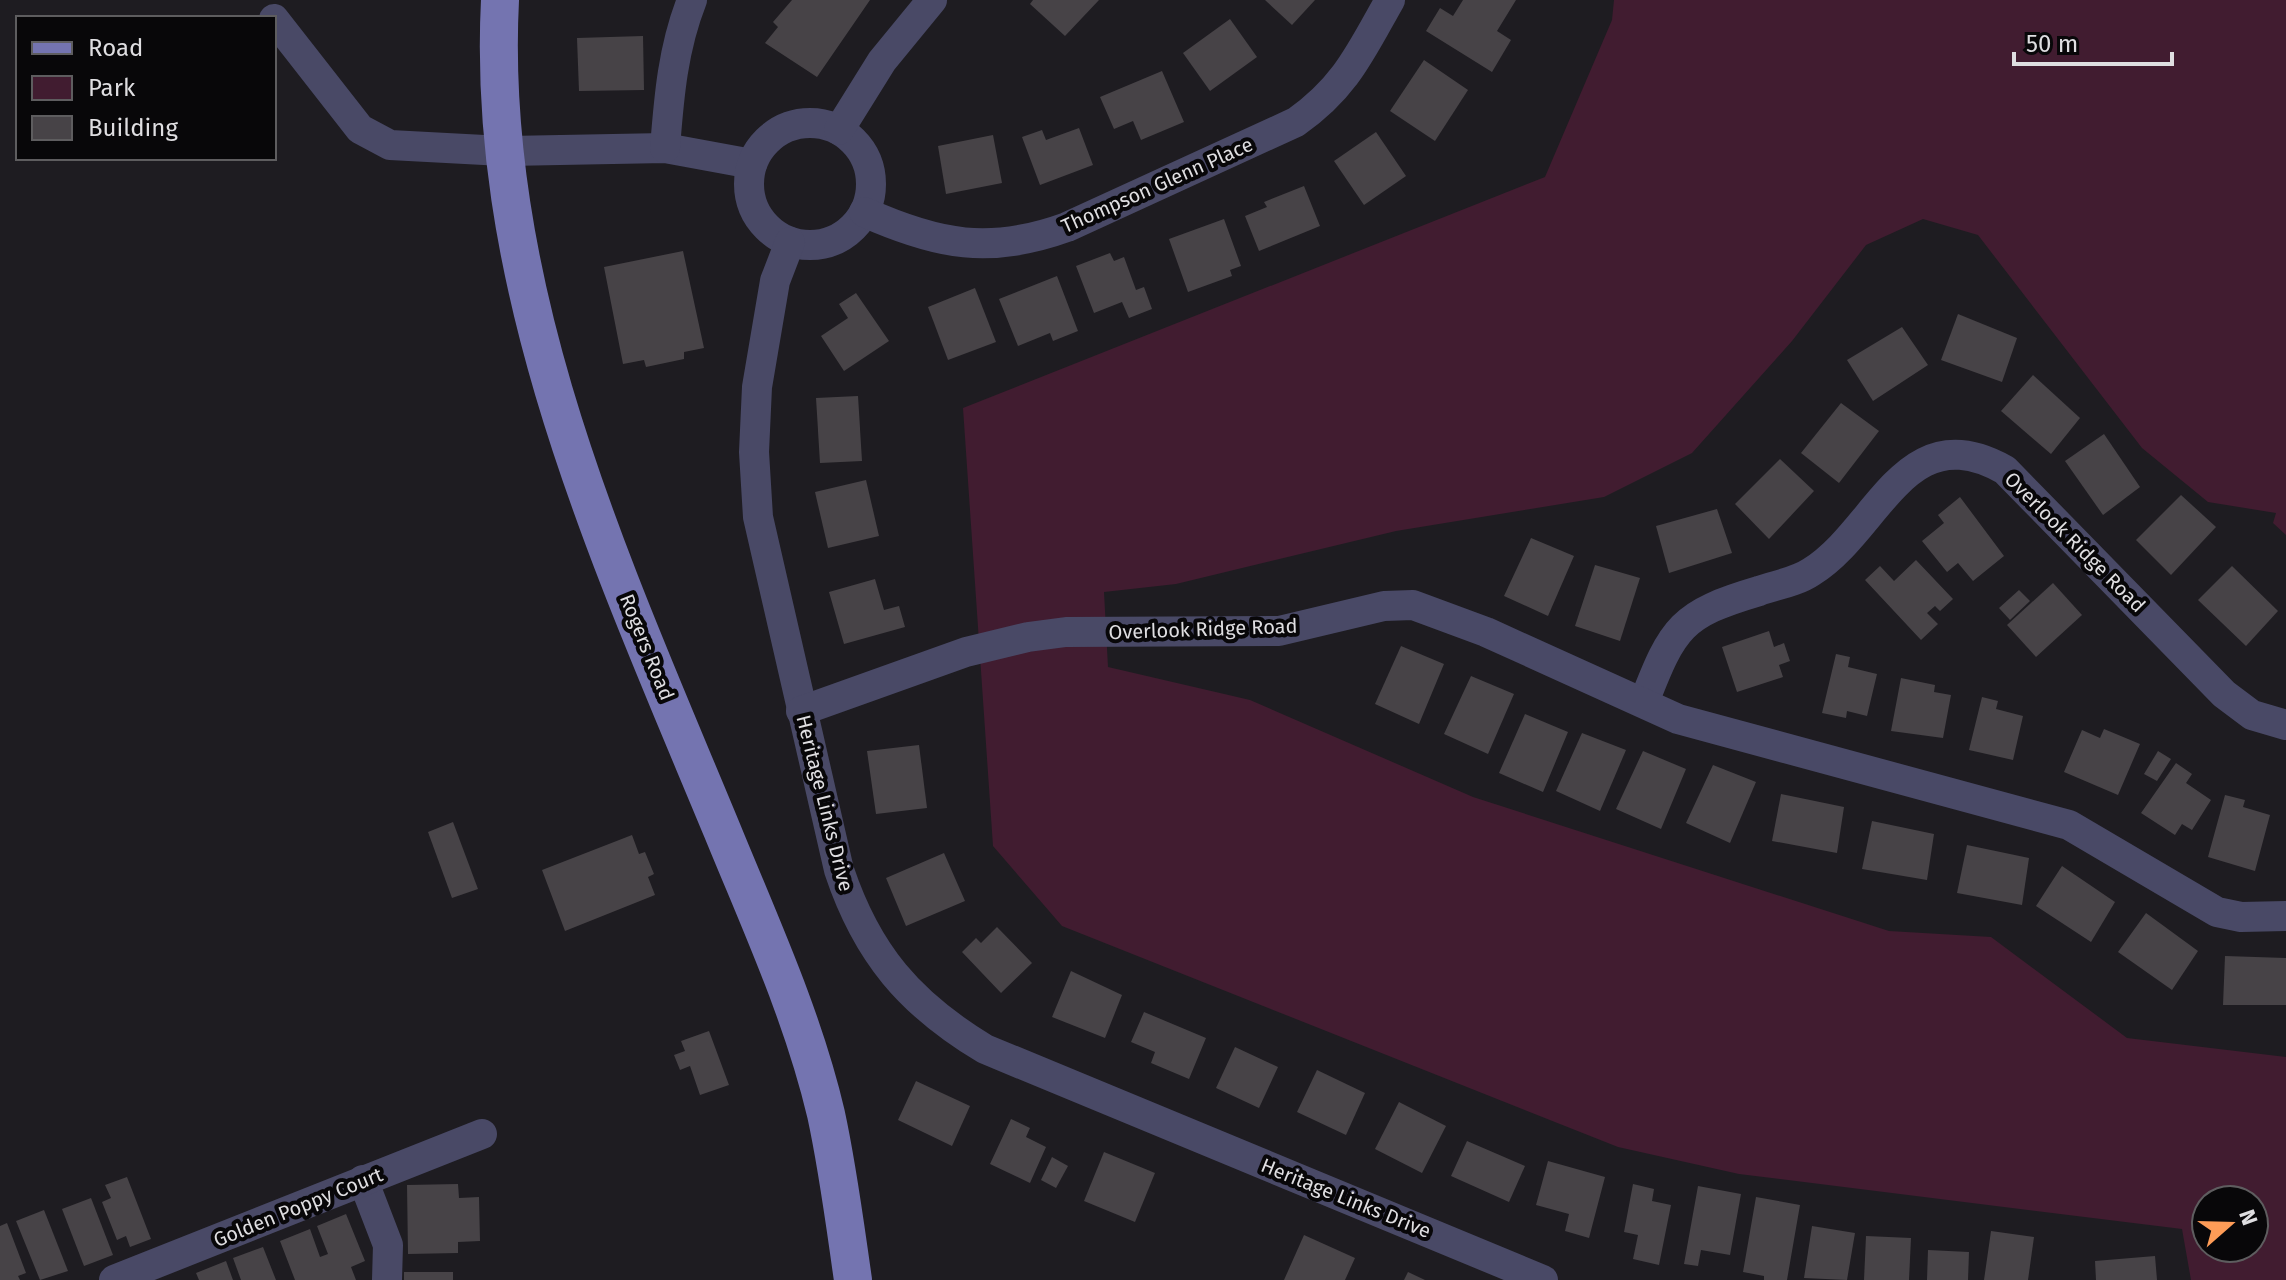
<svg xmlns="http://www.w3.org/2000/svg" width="2286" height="1280" viewBox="0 0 2286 1280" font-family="'Fira Sans',sans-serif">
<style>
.green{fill:#411c30;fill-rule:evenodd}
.building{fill:#474347}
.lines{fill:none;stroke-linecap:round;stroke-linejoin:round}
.minor{stroke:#494966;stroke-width:30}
.major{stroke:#7474b0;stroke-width:38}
.labels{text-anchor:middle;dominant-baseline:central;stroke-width:8;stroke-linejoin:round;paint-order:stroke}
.street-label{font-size:20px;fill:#dfdee1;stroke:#080709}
</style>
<rect width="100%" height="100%" fill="#1e1c21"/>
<!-- green -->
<path class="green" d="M1614,0h672v535l-13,-12 3,-10 -68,-11 -66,-54 -164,-213 -55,-16 -57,26 -74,96 -100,112 -88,44 -208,34 -220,53 -72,8 4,75 142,33 223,97 416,134 102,6 136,101 159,19v223h-95l-9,-51 -443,-55 -121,-27 -556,-221 -69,-80 -30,-438 582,-231 67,-157zM2206,1200h48v48h-48z"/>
<!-- building -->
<g class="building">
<path d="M792,0h78l-53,77 -52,-34 13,-16 -5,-5z"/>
<path d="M1033,0h66l-34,36 -35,-32z"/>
<path d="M1265,0h50l-23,25z"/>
<path d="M1463,0h53l-19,31 14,9 -19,32 -66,-41 14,-23 13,8z"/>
<path d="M1230,19l27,38 -47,34 -27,-38z"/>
<path d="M643,36l1,54 -65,1 -2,-53z"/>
<path d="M1424,60l44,30 -33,51 -45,-30z"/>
<path d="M1162,71l22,51 -43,18 -8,-19 -19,8 -14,-32z"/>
<path d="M1079,128l14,37 -53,20 -18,-48 20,-7 4,10z"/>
<path d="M1376,132l30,44 -42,29 -30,-44z"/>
<path d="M993,135l9,48 -56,11 -8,-48z"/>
<path d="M1304,186l16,40 -61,25 -14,-35 22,-9 -3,-5z"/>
<path d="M1224,219l17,47 -11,4 2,6 -44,16 -19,-53z"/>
<path d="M683,251l21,97 -20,4v7l-38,8 -2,-7 -21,4 -19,-97z"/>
<path d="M1110,253l4,8 10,-4 12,33 8,-3 8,22 -23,9 -7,-16 -28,11 -18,-47z"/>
<path d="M1057,276l21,55 -25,10 -3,-8 -32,13 -19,-47z"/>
<path d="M975,288l21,54 -48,18 -20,-53z"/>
<path d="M856,293l33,48 -45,30 -23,-35 27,-18 -9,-14z"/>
<path d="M1958,314l59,24 -15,44 -61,-22z"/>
<path d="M1902,327l26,38 -55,36 -26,-41z"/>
<path d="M2033,375l47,43 -29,36 -50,-43z"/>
<path d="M858,396l4,65 -42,2 -4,-65z"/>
<path d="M1841,403l38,28 -40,52 -38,-30z"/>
<path d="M2104,434l36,53 -37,28 -38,-54z"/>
<path d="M1780,459l34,32 -45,48 -34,-35z"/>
<path d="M866,480l13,56 -51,12 -13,-56z"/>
<path d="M2181,495l35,32 -45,48 -35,-35z"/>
<path d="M1960,497l44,59 -31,25 -15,-18 -11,9 -25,-31 22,-18 -6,-8z"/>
<path d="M1717,509l15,44 -63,20 -13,-47z"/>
<path d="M1531,538l43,18 -26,60 -44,-20z"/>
<path d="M1916,560l37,39 -13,12 -5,-5 -8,7 11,11 -17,16 -56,-60 15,-14 14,15z"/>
<path d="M1595,565l45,13 -20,63 -45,-15z"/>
<path d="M2232,566l46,45 -32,35 -48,-46z"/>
<path d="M875,579l9,31 15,-4 6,21 -61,17 -15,-52z"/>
<path d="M2053,583l29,32 -46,42 -29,-32z"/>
<path d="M2019,590l11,11 -20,19 -11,-12z"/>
<path d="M1769,631l5,16 10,-4 6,18 -11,4 4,12 -46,15 -15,-45z"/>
<path d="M1401,646l43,18 -25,60 -44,-20z"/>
<path d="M1836,654l14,3 -2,10 29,7 -10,42 -20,-5 -1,7 -24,-5z"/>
<path d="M1471,676l43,18 -26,60 -44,-20z"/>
<path d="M1901,678l34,7 -1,7 17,3 -8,43 -52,-7z"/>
<path d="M1982,697l16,4 -2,8 27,7 -10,44 -44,-10z"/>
<path d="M1525,714l43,18 -25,60 -44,-19z"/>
<path d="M2104,729l36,15 -22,51 -54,-23 18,-42 18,8z"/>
<path d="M1582,733l44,17 -26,61 -44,-20z"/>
<path d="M919,745l8,63 -51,6 -9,-63z"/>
<path d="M1643,751l43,18 -25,60 -45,-20z"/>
<path d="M2158,751l13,8 -14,22 -13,-7z"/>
<path d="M2176,763l16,11 -6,9 25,17 -19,30 -10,-6 -7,11 -34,-22z"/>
<path d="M1713,765l43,17 -26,61 -44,-20z"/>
<path d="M1781,794l63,13 -7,46 -65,-12z"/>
<path d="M2225,795l20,5 -2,7 27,8 -15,56 -47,-14z"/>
<path d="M1872,821l62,13 -7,46 -65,-11z"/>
<path d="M453,822l25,67 -26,9 -24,-66z"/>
<path d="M632,835l7,19 6,-2 9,22 -6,3 7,18 -90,36 -23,-61z"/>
<path d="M1967,845l62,13 -7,47 -65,-12z"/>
<path d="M944,853l21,48 -59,25 -20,-48z"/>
<path d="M2062,866l53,36 -24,40 -55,-36z"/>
<path d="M2146,913l52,38 -26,39 -54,-38z"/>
<path d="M997,927l35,36 -31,30 -39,-41 14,-14 5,5z"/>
<path d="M2225,956l61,2v47h-63z"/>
<path d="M1071,971l51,24 -17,43 -53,-21z"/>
<path d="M1144,1012l62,26 -17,41 -38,-16 4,-11 -24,-10z"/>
<path d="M709,1031l20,54 -29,10 -10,-29 -10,4 -6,-15 11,-4 -4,-10z"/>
<path d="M1235,1047l43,20 -19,41 -43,-20z"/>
<path d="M1317,1070l48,23 -19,42 -49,-23z"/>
<path d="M916,1081l54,25 -18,40 -54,-26z"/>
<path d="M1399,1102l47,24 -24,47 -47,-24z"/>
<path d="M1011,1119l19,9 -4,9 20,10 -16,36 -40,-19z"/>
<path d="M1467,1141l58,25 -16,36 -58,-26z"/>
<path d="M1104,1152l51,21 -20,49 -51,-21z"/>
<path d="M1052,1157l16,9 -12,22 -15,-8z"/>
<path d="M1548,1161l57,16 -16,61 -24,-7 4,-17 -33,-9z"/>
<path d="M127,1177l24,62 -21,8 -4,-11 -9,4 -15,-38 9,-4 -6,-13z"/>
<path d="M458,1184l1,14 20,-1 1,44 -22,1v11l-50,1 -1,-69z"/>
<path d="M1633,1184l21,5 -2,12 19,4 -12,60 -26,-6 5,-24 -14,-3z"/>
<path d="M1698,1186l43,8 -11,61 -29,-5 -3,16 -14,-2z"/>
<path d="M1756,1197l44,8 -13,75h-23v-4l-21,-4z"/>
<path d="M91,1198l22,57 -29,11 -22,-57z"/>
<path d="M44,1210l24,61 -28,9 -24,-59z"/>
<path d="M346,1214l19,47 -14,6 5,13h-61l-15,-39 30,-12 10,28 8,-3 -11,-28z"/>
<path d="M7,1223l19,50 -8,3 2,4h-20v-54z"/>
<path d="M1812,1226l43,7 -8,47 -43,-2z"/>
<path d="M1991,1231l43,6 -6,43h-44z"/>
<path d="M1304,1235l51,23 -10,22h-61z"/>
<path d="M1866,1236l45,2 -2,42h-45z"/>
<path d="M263,1247l13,33h-35l-8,-22z"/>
<path d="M1928,1250l41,2 -1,28h-41z"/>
<path d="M2155,1256l2,24h-61l-1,-19z"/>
<path d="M226,1261l7,19h-34l-3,-7z"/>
<rect x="404" y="1272" width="49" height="8"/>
<path d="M1408,1272l17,8h-21z"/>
</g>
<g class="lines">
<!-- minor -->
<g class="minor">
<path d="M274,19l86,110 30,16 113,6 162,-3 87,16"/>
<circle cx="810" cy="184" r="61"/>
<path d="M839,130l43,-69 50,-61"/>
<path d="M665,148c4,-52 8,-100 27,-148"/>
<path d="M864,212c74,33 126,43 203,15l229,-105c50,-35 65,-71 94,-122"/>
<path d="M790,242l-15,39 -18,106 -3,65 4,65 81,353c28,84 71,134 146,179l558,231"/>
<path d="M1644,702c29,-75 37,-88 115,-111 17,-6 37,-9 52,-19 68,-42 94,-159 194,-102l219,224 28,21 34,10"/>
<path d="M801,711l165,-59 62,-15 38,-5 213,-1 105,-25 29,-1 73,27 192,87 391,106 148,87 24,5 45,-1"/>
<path d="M363,1180l25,65 -1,35"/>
<path d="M114,1280l368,-146"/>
</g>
<!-- major -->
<path class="major" d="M500,0c-15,292 113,567 222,830 38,93 81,186 104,284 12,55 19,111 27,166"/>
</g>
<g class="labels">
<!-- street labels -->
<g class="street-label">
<text transform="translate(1157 185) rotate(-24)">Thompson Glenn Place</text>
<text transform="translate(2075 542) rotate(45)">Overlook Ridge Road</text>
<text transform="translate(1203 629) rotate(-2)">Overlook Ridge Road</text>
<text transform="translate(647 647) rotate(68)">Rogers Road</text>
<text transform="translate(825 803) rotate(76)">Heritage Links Drive</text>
<text transform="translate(1346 1198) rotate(22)">Heritage Links Drive</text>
<text transform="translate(298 1207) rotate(-22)">Golden Poppy Court</text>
</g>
</g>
<!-- legend -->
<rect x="16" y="16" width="260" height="144" fill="#080709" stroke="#5e5d5f" stroke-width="2"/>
<rect x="32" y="42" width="40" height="12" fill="#7474b0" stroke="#5e5d5f" stroke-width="2"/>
<text x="88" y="56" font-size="24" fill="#dfdee1">Road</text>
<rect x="32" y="76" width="40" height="24" fill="#411c30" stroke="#5e5d5f" stroke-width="2"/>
<text x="88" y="96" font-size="24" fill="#dfdee1">Park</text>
<rect x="32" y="116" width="40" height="24" fill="#474347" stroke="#5e5d5f" stroke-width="2"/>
<text x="88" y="136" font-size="24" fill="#dfdee1">Building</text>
<!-- north arrow -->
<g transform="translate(2230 1224) rotate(70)"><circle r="38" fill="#080709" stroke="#5e5d5f" stroke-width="2"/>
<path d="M0-6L14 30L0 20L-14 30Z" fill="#fe9c57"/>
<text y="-12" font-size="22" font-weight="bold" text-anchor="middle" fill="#dfdee1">N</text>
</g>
<!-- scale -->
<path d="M2014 52v12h158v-12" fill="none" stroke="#dfdee1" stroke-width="4"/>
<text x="2026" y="52" font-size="24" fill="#dfdee1" stroke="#080709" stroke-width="6" paint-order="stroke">50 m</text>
</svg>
